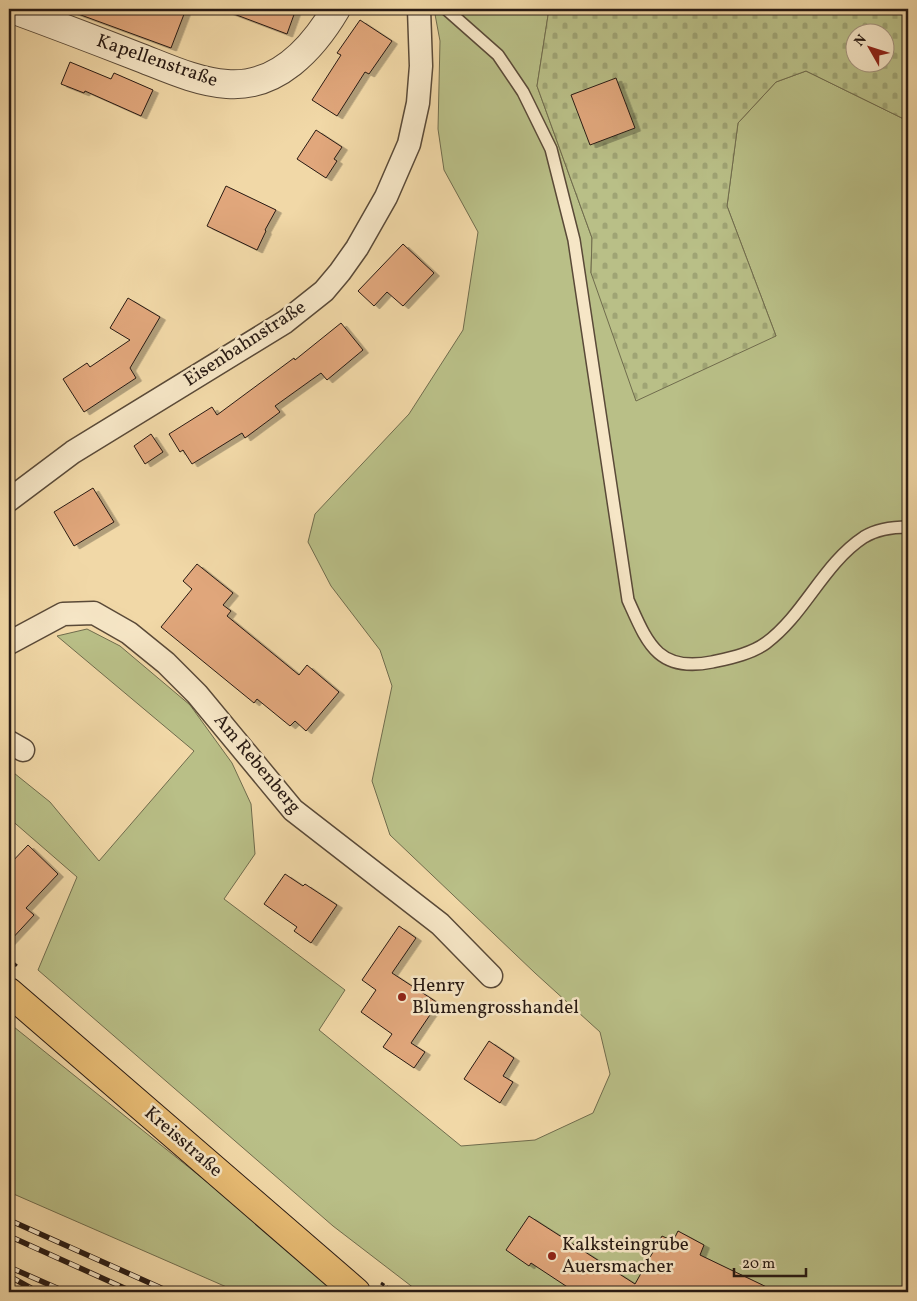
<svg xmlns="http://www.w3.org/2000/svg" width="917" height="1301" viewBox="0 0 917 1301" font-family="Vollkorn,serif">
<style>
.green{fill:#b9bf87;stroke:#706c4d}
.cemetery{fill:url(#cemetery-stones);stroke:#706c4d;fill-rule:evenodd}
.building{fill:#e1a77c;stroke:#281a13;filter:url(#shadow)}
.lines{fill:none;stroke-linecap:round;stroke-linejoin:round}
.service-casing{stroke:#5a4a38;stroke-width:14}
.minor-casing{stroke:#5a4a38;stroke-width:25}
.tertiary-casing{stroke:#5a4a38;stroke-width:30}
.primary-casing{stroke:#281a13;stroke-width:30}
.path{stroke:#281a13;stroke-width:3;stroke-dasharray:4 2.5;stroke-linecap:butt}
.service{stroke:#f6e6c6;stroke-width:11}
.minor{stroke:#f6e6c6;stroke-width:22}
.tertiary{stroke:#f6e6c6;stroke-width:28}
.primary{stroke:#e8bc74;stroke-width:28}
.rail-casing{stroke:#281a13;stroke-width:5.5}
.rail{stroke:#f6e6c6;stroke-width:4;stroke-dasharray:11;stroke-linecap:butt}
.poi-dot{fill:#8f2418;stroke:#f6e6c6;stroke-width:2}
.labels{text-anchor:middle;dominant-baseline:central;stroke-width:5;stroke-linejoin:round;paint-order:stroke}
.street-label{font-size:19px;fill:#281a13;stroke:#f6e6c6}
.poi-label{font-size:19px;fill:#281a13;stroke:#f6e6c6;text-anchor:start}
</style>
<defs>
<pattern id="cemetery-stones" width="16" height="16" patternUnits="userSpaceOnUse" patternTransform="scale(1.25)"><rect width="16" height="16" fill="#b9bf87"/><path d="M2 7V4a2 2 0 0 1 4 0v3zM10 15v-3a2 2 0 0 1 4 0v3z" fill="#9fa474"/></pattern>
<filter id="shadow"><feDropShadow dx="5.5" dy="3" stdDeviation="0" flood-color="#0004"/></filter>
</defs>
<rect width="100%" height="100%" fill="#f1d8a7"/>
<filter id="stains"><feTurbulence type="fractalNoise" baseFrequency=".004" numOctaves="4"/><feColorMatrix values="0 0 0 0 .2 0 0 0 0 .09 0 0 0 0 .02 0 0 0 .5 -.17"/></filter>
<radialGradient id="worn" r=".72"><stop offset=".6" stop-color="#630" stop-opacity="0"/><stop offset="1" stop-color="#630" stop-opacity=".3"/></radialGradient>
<!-- green -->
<g class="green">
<path d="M434,9h115l-12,77 55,152 -1,35 185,63 -49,-130 11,-83 38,-41 30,-11 102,50v1171h-489l-86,-66 -295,-256 39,-93 -68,-59v-49l41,33 49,59 95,-110 -137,-115 30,-7 33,17 70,59 42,58 19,41 4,50 -31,45 121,91 -26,40 142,116 74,-6 58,-27 17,-39 -10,-42 -65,-59 -145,-138 -18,-54 20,-95 -12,-36 -49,-64 -23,-44 7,-28 94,-100 54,-84 15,-98 -34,-62 -6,-41 2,-88z"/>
<path d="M9,1023l335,269h-106l-229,-100z"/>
</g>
<!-- cemetery -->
<path class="cemetery" d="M549,9h359v112l-102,-50 -30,11 -38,41 -11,83 49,130 -140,65 -45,-128 1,-35 -55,-152zM854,32h30v30h-30z"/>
<!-- building -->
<g class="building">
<path d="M71,9h115l-15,39 -101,-37z"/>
<path d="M226,9h70l-9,25 -61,-23z"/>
<path d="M360,20l32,21 -23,33 -4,-2 -28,44 -25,-16 29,-45 -4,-2z"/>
<path d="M70,62l41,17 3,-6 39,17 -12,26 -56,-25 -1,2 -23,-9z"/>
<path d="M616,78l19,50 -45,17 -19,-50z"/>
<path d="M316,130l26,17 -8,12 3,2 -11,17 -29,-19z"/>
<path d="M226,186l50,24 -11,20 1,1 -9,19 -50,-24z"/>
<path d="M403,244l31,29 -31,33 -16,-14 -13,14 -16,-15z"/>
<path d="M128,298l32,19 -30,51 6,10 -52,34 -21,-33 24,-16 3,4 40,-27 -20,-12z"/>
<path d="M341,323l22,27 -36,30 -6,-7 -46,33 5,6 -35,26 -3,-5 -50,31 -9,-14 -3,2 -11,-18 43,-27 5,8 77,-57 1,2z"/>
<path d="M151,434l12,18 -18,12 -11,-18z"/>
<path d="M93,488l21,34 -40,24 -20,-34z"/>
<path d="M197,564l36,29 -10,12 8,6 -4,5 72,59 8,-10 32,27 -33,39 -11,-10 -5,5 -33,-27 -3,4 -93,-76 31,-38 -9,-8z"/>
<path d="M28,845l30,29 -32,34 8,7 -25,27v-77z"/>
<path d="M285,874l18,12 2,-2 32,21 -26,38 -17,-12 3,-4 -33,-23z"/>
<path d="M399,926l17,12 -24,35 46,30 -27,40 14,9 -11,16 -31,-21 9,-13 -31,-22 15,-22 -14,-10z"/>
<path d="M489,1041l25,17 -11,18 10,6 -13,21 -36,-24z"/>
<path d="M529,1216l106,68 27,-48 11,5 5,-10 26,14 -4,10 77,37h-202l-44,-29 -2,3 -23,-16z"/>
</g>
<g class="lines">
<defs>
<path id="service" d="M446,9l52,46 25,37 28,57 23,91 54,360c19,42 29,73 84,62 18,-4 39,-8 54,-19 39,-29 57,-79 98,-106 13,-8 30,-10 44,-10"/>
<g id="minor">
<path d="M9,500l64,-48 212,-130 39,-31 16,-19 17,-24 29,-51 23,-53 9,-41 3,-37 -2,-57"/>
<path d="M9,643l54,-29 31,-1 35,20 37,30 31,31 96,116 147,114 51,52"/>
<path d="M9,742l14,8"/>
</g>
<path id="tertiary" d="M12,9c41,15 83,31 124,47 29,11 60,26 91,28 50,4 86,-36 109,-75"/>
<path id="primary" d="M9,992l347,300"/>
</defs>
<!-- service casing -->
<use href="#service" class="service-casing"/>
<!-- minor casing -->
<use href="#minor" class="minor-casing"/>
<!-- tertiary casing -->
<use href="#tertiary" class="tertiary-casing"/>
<!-- primary casing -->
<use href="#primary" class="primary-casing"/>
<!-- path -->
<g class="path">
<path d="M9,959l9,8"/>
<path d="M381,1283l13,9"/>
</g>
<!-- service -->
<use href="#service" class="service"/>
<!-- minor -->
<use href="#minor" class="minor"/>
<!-- tertiary -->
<use href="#tertiary" class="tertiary"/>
<!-- primary -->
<use href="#primary" class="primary"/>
<defs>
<g id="rail">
<path d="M9,1220l161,72"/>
<path d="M9,1236l124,56"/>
<path d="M9,1267l57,25"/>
<path d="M9,1276l29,16"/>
</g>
</defs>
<!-- rail casing -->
<use href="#rail" class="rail-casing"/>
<!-- rail -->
<use href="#rail" class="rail"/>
</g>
<!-- markers -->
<g class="poi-dot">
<circle cx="402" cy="997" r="5"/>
<circle cx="552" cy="1256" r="5"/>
</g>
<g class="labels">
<!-- street labels -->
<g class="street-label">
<text transform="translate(157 61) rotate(19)">Kapellenstraße</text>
<text transform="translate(245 344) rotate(-33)">Eisenbahnstraße</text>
<text transform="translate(257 764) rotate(50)">Am Rebenberg</text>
<text transform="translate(183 1142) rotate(41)">Kreisstraße</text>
</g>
<!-- poi labels -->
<g class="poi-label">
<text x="412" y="986">Henry<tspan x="412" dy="22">Blumengrosshandel</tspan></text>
<text x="562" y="1245">Kalksteingrube<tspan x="562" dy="22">Auersmacher</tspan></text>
</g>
</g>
<!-- margin -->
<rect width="917" height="1301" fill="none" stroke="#f1d8a7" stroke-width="30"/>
<rect x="10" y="10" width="897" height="1281" fill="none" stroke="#281a13" stroke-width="2.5"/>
<rect x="15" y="15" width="887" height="1271" fill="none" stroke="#281a13"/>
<!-- north arrow -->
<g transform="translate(870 48) rotate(309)"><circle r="24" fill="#f6e6c6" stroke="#a4947e"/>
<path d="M0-4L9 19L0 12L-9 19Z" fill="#8f2418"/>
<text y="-8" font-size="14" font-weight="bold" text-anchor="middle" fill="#281a13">N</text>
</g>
<!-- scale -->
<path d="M734 1268v8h72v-8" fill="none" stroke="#281a13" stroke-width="2.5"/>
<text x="742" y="1268" font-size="15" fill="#281a13" stroke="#f6e6c6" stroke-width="4" paint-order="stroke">20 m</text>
<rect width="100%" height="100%" filter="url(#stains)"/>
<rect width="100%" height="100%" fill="url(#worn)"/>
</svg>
